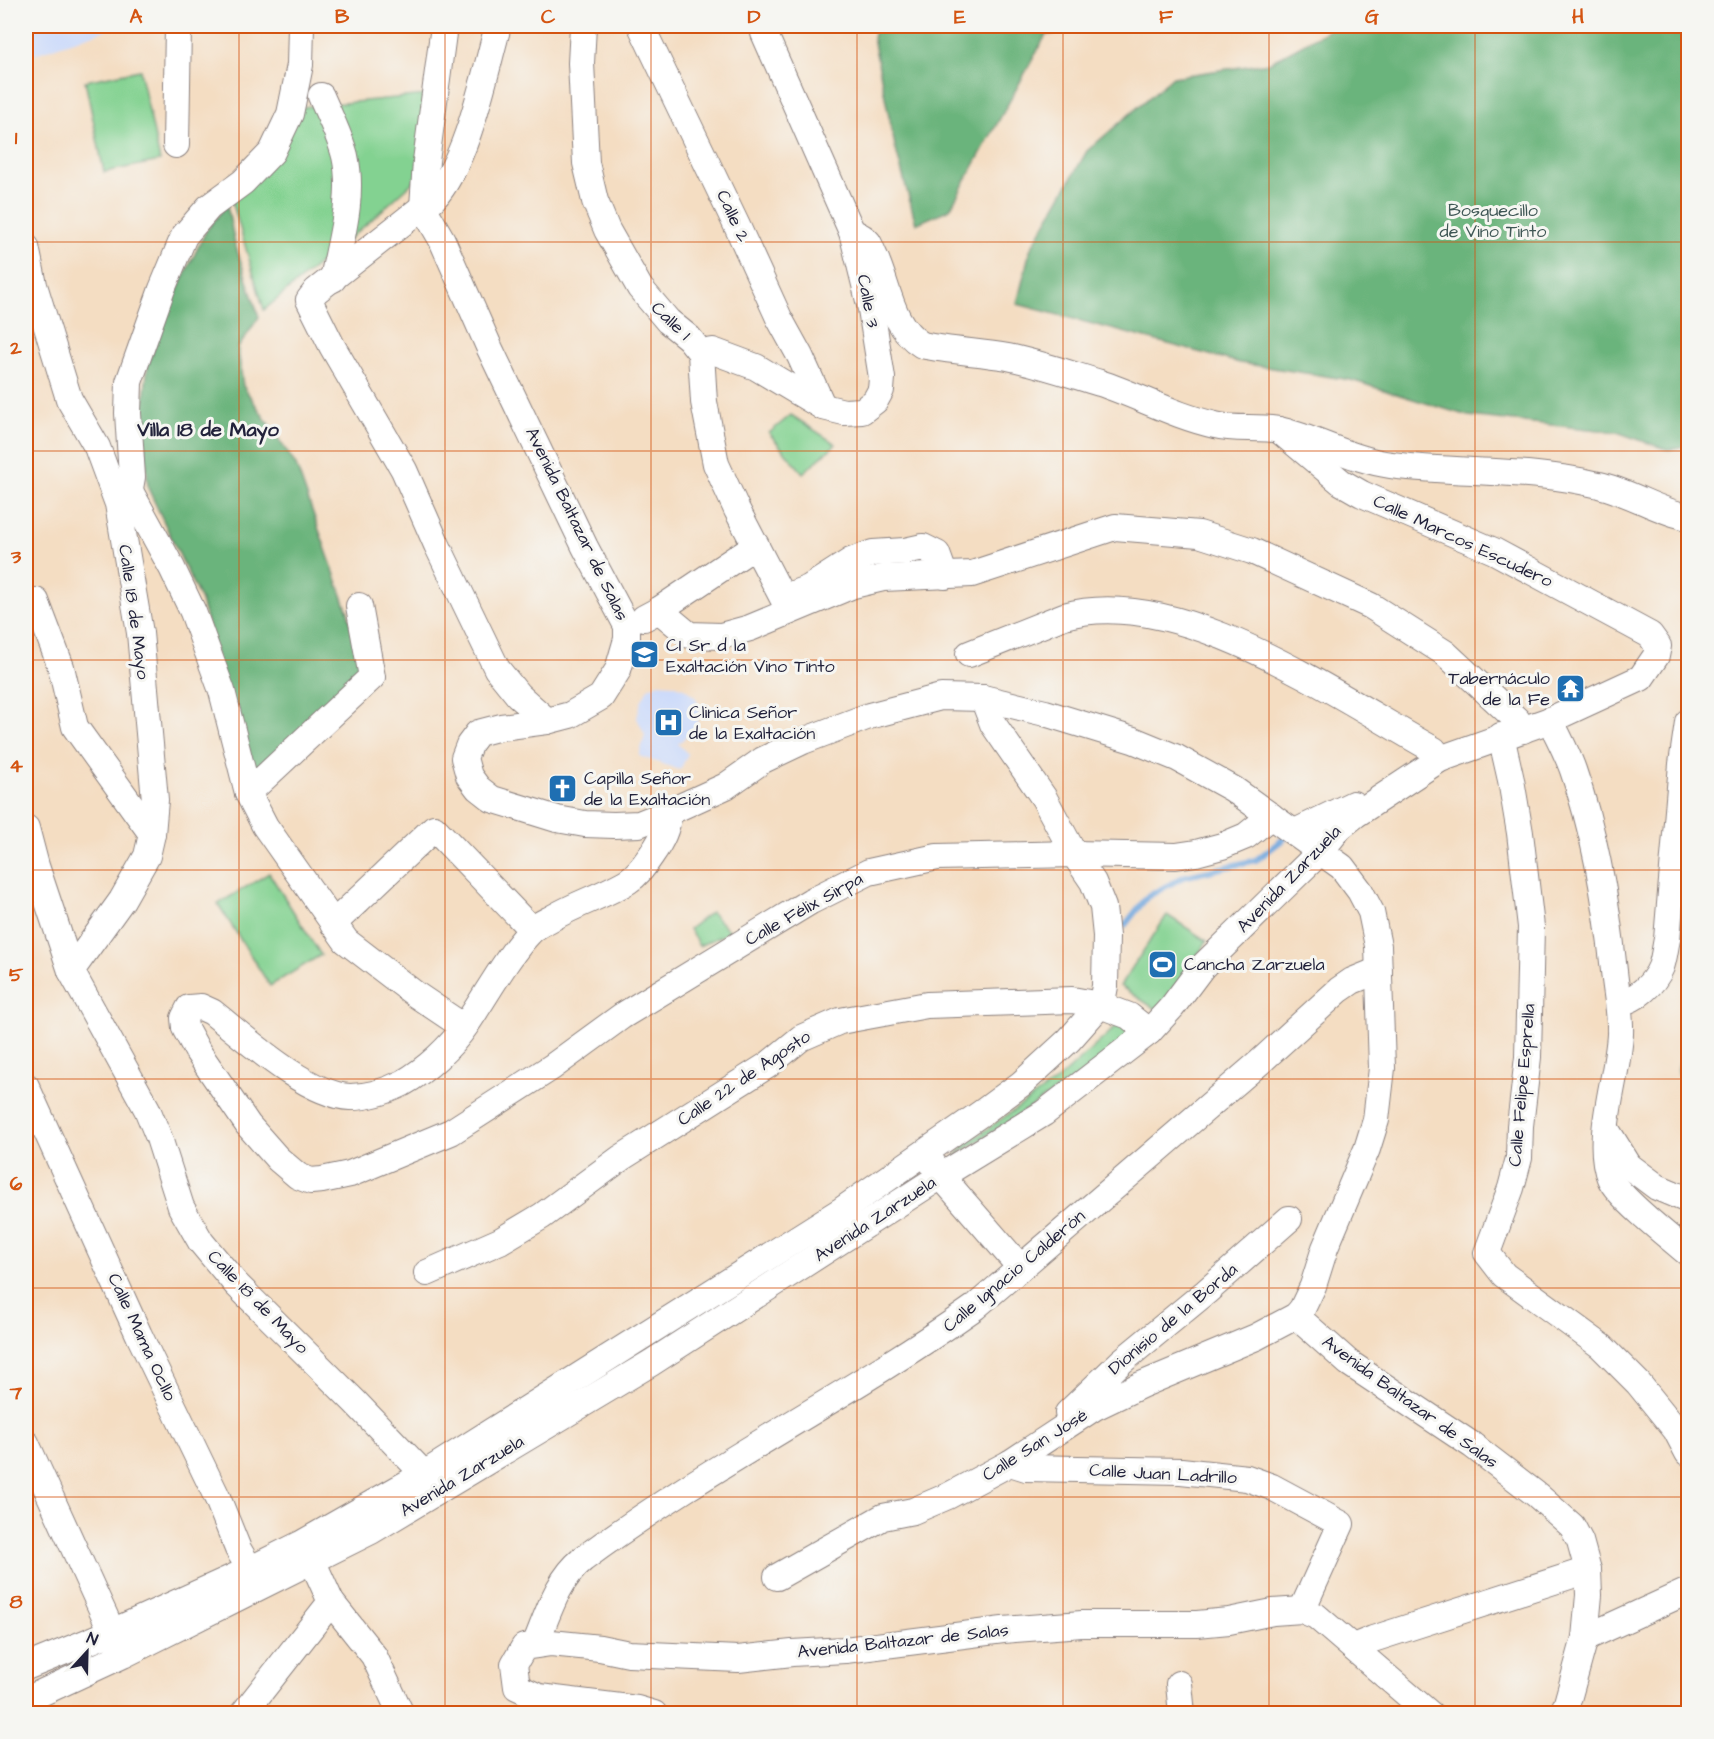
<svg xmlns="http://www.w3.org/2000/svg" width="1714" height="1739" viewBox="0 0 1714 1739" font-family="'Architects Daughter',sans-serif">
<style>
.built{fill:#cddbfa}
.green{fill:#83d291;stroke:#527a66;stroke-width:1.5}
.forest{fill:#6ab47b;stroke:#466b5b;stroke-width:1.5}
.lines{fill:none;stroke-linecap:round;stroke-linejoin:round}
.stream{stroke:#6fa6dd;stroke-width:6}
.minor-casing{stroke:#8b807e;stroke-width:28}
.minor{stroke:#fff;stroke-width:26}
.grid{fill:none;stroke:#d45411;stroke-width:1.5;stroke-opacity:0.55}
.labels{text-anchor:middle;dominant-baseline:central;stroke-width:6;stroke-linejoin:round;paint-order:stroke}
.park-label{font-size:18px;fill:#3f5755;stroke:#f6f6f2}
.street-label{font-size:18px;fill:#22223b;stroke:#f6f6f2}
.poi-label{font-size:18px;fill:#22223b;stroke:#f6f6f2;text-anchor:start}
.neighbourhood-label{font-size:20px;font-weight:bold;fill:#22223b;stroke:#f6f6f2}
.neatline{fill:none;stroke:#d45411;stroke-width:2}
.grid-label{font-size:20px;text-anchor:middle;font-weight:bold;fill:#d45411}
</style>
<rect width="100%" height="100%" fill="#f6f6f2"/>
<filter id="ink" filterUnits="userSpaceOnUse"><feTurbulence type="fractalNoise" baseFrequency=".0167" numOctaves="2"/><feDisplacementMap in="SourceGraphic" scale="12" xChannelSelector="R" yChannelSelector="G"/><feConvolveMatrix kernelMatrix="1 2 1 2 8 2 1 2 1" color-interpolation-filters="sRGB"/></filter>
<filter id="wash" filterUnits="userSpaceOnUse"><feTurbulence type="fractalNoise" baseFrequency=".008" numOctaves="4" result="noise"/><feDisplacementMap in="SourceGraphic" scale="24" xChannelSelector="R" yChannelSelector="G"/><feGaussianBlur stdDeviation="1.35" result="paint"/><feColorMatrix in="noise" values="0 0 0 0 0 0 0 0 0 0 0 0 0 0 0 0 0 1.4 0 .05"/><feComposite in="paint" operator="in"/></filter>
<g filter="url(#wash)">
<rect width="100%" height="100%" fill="#f4ddc2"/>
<!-- built -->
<g class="built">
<path d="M26,26h92l-92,31z"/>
<path d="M658,683l15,1 13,5 10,9 5,14 -6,16 -17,16 10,10 -8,16 -41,-14 6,-21 -8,-17 4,-16 7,-14z"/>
</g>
<!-- green -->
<g class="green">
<path d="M140,70l20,91 -56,11 -19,-91z"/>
<path d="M437,94l-5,71 -63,57 -105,88 -32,-109 70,-94z"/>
<path d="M791,415l45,29 -33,29 -34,-40z"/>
<path d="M269,873l52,82 -51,31 -52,-82z"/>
<path d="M711,912l19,20 -31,14 -10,-17z"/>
<path d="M1167,915l40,26 -47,71 -40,-26z"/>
<path d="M1120,1023l12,3 -2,17 -175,113 11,-12 94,-66z"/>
</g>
<!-- forest -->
<g class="forest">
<path d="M876,26h226l-56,9 -96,174 -34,15 -21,-78 -22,-108z"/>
<path d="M1336,26h352v419l-20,5 -51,-18 -149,-16 -117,-36 -111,-17 -223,-59 13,-54 57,-99 86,-74 96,-14z"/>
<path d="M227,205l8,39 24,73 -21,31 5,38 53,79 52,147 15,60 -113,105 -49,-176 -53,-113 -5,-78 5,-46 23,-61 35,-72z"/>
<path d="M1688,1030v91l-10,-52z"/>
</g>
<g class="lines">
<!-- stream -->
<path class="stream" d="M1125,925l22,-28 36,-20 73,-17 30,-23"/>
</g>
</g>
<g filter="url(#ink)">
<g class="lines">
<defs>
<g id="minor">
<path d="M444,26l-18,135 -3,46 19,33 48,109 95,198 42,79v13l-9,31 -17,27 -31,18 -23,6 -46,6 -23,6 -9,12 -5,13 5,18 9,12 14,11 65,20 28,5 29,1 25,-1 30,-12 57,-26 37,-26 40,-19 66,-25 72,-19 42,1 62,15 88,27 44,18 56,31 109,78 18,24 11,21 7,34 4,122 -6,52 -9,29 -42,99 -12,38 -11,23 -6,7 -40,21 -115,48 -46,22 -85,56 -62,33 -35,15 -30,6 -106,60"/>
<path d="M498,26c-14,50 -30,135 -65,173l-117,92 -7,9 23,46 72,124 33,75 60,124 21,26 29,26"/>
<path d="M583,26l-2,37 5,100 9,38 12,29 33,58 28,33 21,17 12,15 3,49 12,62 21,46 52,100"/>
<path d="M641,26l96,200 42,92 21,38 23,51"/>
<path d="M321,96c8,19 19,40 24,60 9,40 -4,83 -12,123"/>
<path d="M176,145l2,-119"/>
<path d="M852,232c5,2 12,5 16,10 2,3 4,9 6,13 15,32 16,70 48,90 28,6 57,7 86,12 30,6 62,17 92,26 39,13 75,33 115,42 22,6 46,0 68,6 36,9 70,29 108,34 69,9 140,3 208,20 31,7 58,26 89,32"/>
<path d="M26,247l8,38 35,114 28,48 21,57 22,129 15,167 -3,34 -5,22 -25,44 -51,71"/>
<path d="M701,353l12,-2 43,16 67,40 21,5 18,-1 13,-10 6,-11 1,-12 -11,-69 -19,-77 -88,-199 -1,-7"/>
<path d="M131,493l41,75 21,44 29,79 26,102 17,33 81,115 69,53 49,33"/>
<path d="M120,503l8,-3 4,-23 -4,-64 1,-31 33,-93 22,-53 25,-29 34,-25 29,-30 18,-38 10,-49 1,-39"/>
<path d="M793,594l16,-6 42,-27 22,-8 32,-2 18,-4 14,7 8,22"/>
<path d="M36,601l25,66 14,60 77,107"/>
<path d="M659,610l30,25 32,1 29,-8 103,-43 30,-7 89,-4 143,-47 84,7 53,17 119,55 74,47 72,67 6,10"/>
<path d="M644,618l15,-8 97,-65"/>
<path d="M969,654l95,-38c114,-33 272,80 370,134l6,9"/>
<path d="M1550,720c8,16 17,33 23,50 22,63 34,134 41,201 2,21 7,42 6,63 -2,43 -26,104 -10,144 7,18 61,61 78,75"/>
<path d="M1501,736l10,44 9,53 11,94 -3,130 -8,69 -1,32 -8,30 -24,65 17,22 97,71 37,37 38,47 12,23"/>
<path d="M248,793l124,-116 -13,-71"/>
<path d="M669,812c-2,17 -7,28 -17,42 -7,10 -13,20 -24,27 -23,14 -50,22 -74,36 -7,4 -17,8 -23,14 -24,25 -45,65 -65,94 -15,22 -40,45 -63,58 -16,8 -34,14 -53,14 -43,-2 -104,-58 -138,-85l-11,-5 -12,1 -5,10 1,10 13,24 50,73 30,34 20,17 13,5 11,-1 28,-6 101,-42 101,-65 70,-51 189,-115 58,-29 68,-15 137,-3 102,2 20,-3 26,-7 24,-10 25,-20"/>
<path d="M26,828l10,38 35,105 76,138 12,29 22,69 20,35 35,42 119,118 69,72"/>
<path d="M1295,832l58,-28"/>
<path d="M333,924l101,-96 98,102"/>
<path d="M1619,1003c17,-3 35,-19 42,-36 3,-8 4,-19 6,-28l15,-175 6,-42"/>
<path d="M26,1086l113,249 78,162 21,52 20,34"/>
<path d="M1606,1129l23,37 28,21 31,13"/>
<path d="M933,1164l8,12 79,91"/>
<path d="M427,1273l73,-32 42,-25 79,-58 147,-93 33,-27 39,-17 87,-16 145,-5 28,5 29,11 20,16"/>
<path d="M1296,1316l53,47 123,82 65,50 35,31 8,15 8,29 1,25 -4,43 -18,65 -5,11"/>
<path d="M1068,1413l54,-52 84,-69 83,-73"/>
<path d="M26,1443l93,204"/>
<path d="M1010,1463l16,5 155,3 66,7 25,9 69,37 -39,86"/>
<path d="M303,1547l9,13 19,42 43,54 27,58"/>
<path d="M1585,1638l103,-47"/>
<path d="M535,1645c13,-31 22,-65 48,-86 125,-93 265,-162 392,-252l285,-245 79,-72 13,-9 27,-11"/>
<path d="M1353,1647l20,-8 215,-69"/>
<path d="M26,1667l86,-35 137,-62 52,-26 123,-70 418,-264 141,-98 38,-28 48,-44 31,-35 3,-8 2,-11 1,-50 -3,-29 -10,-25 -19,-28 -30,-56 -51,-74 -10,-26"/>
<path d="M1179,1684l3,30"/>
<path d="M26,1700l97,-45 248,-124 280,-168 290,-187 103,-63 105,-81 23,-25 30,-40 119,-116 19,-24 15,-12 85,-56 110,-39 91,-42 15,-22 2,-10 -8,-11 -156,-84 -132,-57 -21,-12 -62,-52"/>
<path d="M243,1714l88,-112"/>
<path d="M654,1714l-17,-5 -98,-12 -22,-10 -3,-23 10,-17 27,-4 49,5 29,6 109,5 54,-6 53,-3 158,-20 79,-6h115l32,-3 44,-9 29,-2 14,6 114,98"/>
</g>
</defs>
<!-- minor casing -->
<use href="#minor" class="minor-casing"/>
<!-- minor -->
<use href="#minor" class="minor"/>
</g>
</g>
<!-- grid -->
<path class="grid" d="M239,26v1688M445,26v1688M651,26v1688M857,26v1688M1063,26v1688M1269,26v1688M1475,26v1688M26,242h1662M26,451h1662M26,660h1662M26,870h1662M26,1079h1662M26,1288h1662M26,1497h1662"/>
<!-- icons -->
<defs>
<symbol id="school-square" viewBox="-11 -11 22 22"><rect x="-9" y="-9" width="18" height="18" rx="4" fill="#1f6fb2" stroke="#f6f6f2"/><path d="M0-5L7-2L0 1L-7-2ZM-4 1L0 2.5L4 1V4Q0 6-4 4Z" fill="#fff"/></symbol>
<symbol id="temple-square" viewBox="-11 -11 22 22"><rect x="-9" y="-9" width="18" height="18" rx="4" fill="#1f6fb2" stroke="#f6f6f2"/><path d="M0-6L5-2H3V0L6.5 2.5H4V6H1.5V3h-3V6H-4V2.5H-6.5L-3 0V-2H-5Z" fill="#fff"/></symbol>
<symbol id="hospital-square" viewBox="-11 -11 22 22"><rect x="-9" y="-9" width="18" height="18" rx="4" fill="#1f6fb2" stroke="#f6f6f2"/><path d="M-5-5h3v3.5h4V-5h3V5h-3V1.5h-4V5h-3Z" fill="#fff"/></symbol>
<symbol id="church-square" viewBox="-11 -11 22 22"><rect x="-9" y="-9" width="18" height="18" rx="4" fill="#1f6fb2" stroke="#f6f6f2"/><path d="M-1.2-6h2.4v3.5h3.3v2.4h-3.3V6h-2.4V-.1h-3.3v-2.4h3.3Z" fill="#fff"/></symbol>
<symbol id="stadium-square" viewBox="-11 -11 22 22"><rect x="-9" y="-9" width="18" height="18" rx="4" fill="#1f6fb2" stroke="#f6f6f2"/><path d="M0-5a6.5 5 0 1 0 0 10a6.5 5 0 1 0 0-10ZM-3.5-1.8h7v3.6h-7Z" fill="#fff"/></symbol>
</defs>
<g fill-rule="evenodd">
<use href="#school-square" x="628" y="638" width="33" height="33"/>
<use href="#temple-square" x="1554" y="672" width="33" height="33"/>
<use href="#hospital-square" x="652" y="706" width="33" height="33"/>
<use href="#church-square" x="546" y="772" width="33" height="33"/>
<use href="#stadium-square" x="1146" y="948" width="33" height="33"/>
</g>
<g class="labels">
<!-- park labels -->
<g class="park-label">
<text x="1493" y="210">Bosquecillo<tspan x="1493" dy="21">de Vino Tinto</tspan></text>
</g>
<!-- street labels -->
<g class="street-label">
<text transform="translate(733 216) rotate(65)">Calle 2</text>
<text transform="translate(868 301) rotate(79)">Calle 3</text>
<text transform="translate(671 321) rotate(44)">Calle 1</text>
<text transform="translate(577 524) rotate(64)">Avenida Baltazar de Salas</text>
<text transform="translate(1463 541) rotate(25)">Calle Marcos Escudero</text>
<text transform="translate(134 612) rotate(82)">Calle 18 de Mayo</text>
<text transform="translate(1289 879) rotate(-46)">Avenida Zarzuela</text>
<text transform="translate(804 909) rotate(-29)">Calle Félix Sirpa</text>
<text transform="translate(744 1078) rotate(-34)">Calle 22 de Agosto</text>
<text transform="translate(1522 1085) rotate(-85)">Calle Felipe Esprella</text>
<text transform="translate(875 1219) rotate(-33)">Avenida Zarzuela</text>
<text transform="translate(1014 1271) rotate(-40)">Calle Ignacio Calderón</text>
<text transform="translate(258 1302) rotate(46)">Calle 18 de Mayo</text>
<text transform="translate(1173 1319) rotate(-40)">Dionisio de la Borda</text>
<text transform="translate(142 1337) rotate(65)">Calle Mama Ocllo</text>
<text transform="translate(1410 1402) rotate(36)">Avenida Baltazar de Salas</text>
<text transform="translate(1035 1445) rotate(-32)">Calle San José</text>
<text transform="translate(1163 1474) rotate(3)">Calle Juan Ladrillo</text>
<text transform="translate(462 1476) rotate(-31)">Avenida Zarzuela</text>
<text transform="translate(903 1641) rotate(-6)">Avenida Baltazar de Salas</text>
</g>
<!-- poi labels -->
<g class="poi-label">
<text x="666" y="645">CI Sr d la<tspan x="666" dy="21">Exaltación Vino Tinto</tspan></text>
<text x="1550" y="678" text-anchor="end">Tabernáculo<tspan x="1550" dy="21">de la Fe</tspan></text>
<text x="689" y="712">Clinica Señor<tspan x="689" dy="21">de la Exaltación</tspan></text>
<text x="584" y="778">Capilla Señor<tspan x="584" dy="21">de la Exaltación</tspan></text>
<text x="1184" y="964">Cancha Zarzuela</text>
</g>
<!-- neighbourhood labels -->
<g class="neighbourhood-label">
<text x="208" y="430">Villa 18 de Mayo</text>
</g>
</g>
<!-- margin -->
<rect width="1714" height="1739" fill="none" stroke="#f6f6f2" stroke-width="66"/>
<!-- north arrow -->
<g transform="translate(87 1652) rotate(22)" stroke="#f6f6f2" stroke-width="4.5" paint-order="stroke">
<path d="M0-4.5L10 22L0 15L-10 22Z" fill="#22223b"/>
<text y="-9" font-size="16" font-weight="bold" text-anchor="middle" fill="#22223b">N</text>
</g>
<rect x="33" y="33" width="1648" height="1673" class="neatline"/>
<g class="grid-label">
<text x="136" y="23">A</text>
<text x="342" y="23">B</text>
<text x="548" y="23">C</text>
<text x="754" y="23">D</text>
<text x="960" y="23">E</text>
<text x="1166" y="23">F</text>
<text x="1372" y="23">G</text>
<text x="1578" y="23">H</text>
<text x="16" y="144">1</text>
<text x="16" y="354">2</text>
<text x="16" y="563">3</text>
<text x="16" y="772">4</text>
<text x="16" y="981">5</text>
<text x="16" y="1190">6</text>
<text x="16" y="1399">7</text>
<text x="16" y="1608">8</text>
</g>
</svg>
